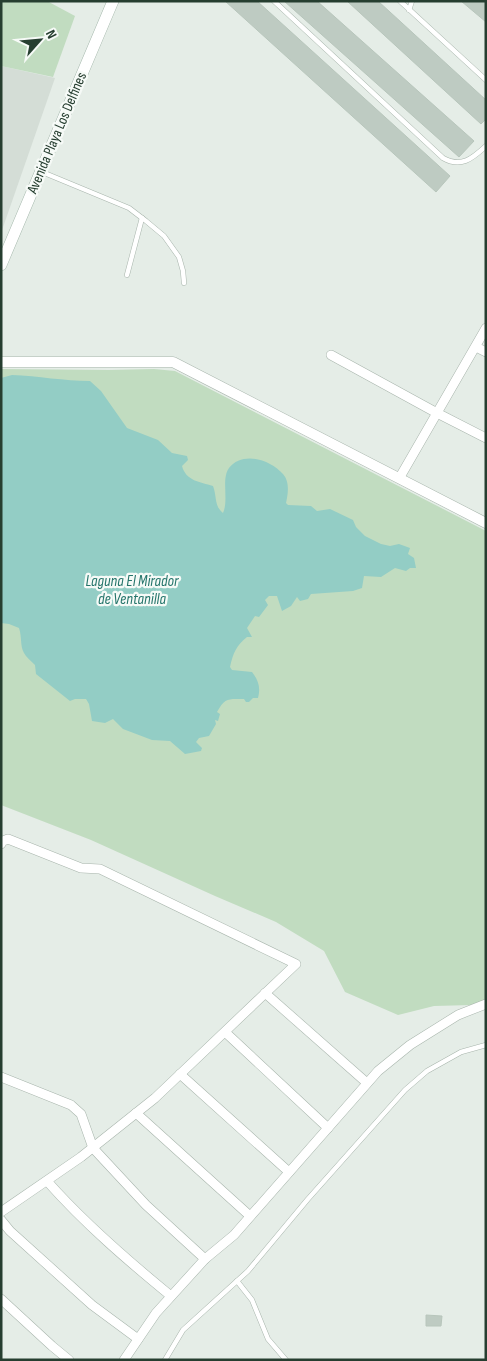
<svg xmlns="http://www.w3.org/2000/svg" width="487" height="1361" viewBox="0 0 487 1361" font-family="'Sofia Sans Condensed',sans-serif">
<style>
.built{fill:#d4ddd6}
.green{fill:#c1dcc0}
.water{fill:#93cdc5}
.building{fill:#becbc2;stroke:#b8c6bc}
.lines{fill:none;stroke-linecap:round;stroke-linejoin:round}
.service-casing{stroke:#a8b5ac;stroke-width:5.5}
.minor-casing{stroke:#a8b5ac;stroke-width:10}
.tertiary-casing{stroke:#a8b5ac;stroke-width:11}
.secondary-casing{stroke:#a5b8ac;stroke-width:12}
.service{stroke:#fff;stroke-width:4.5}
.minor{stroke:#fff;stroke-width:9}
.tertiary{stroke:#fff;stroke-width:10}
.secondary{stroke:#fff;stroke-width:11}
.labels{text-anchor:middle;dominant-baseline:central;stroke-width:4.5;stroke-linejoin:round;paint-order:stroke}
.street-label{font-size:15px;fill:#263e30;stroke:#f6faf7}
.water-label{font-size:16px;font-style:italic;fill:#25756b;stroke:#f6faf7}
</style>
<rect width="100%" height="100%" fill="#e5ede7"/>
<!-- built -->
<path class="built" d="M1,66l54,12 -54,155z"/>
<!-- green -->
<g class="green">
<path d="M1,1h46l28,15 -22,61 -52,-11z"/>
<path d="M1,369l108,1 45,-1 21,2 311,160v471l-14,3 -38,1 -36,9 -53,-23 -21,-41 -48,-29 -61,-26 -124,-56 -90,-35z"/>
</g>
<!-- water -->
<path class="water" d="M12,375c26,1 52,6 78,6l11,10 26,37 31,12 14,13 15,3 1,4 -6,6c4,15 18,16 31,20 4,10 1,20 10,27 6,-13 -2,-34 6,-45 13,-17 41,-9 54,6 7,8 5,20 3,29l2,2 23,1 6,5 13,-2 23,11 3,7 9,9 16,8 9,2 9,-2 11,4 -2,6 6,4 2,10h-6l-4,3 -11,-3 -14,9 -17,-1 -2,12 -9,3 -42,3 -3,5 -8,2 -3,-4 -6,9 -9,5 -5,-15h-8l-4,4 3,5 -9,12 -4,-1 -8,12 5,9h-5c-11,9 -14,16 -17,30l2,3 20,2c6,8 9,15 6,26h-5l-4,4h-3l-2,-3c-15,0 -19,-2 -27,13l3,2 -2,7 -3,-1 1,4 -7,12 -10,2 -3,4 6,6 -1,3 -16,3 -15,-13 -18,-1 -29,-11 -10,-10 -8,4 -13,-2 -3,-17 -3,-5h-11l-5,2 -34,-27 -1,-9c-4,-4 -9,-8 -11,-12 -4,-7 -2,-16 -5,-25l-10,-4 -8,-1v-245z"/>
<!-- building -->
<g class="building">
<path d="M225,1h32l193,175 -14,16z"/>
<path d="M284,1h33l157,140 -15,16z"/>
<path d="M347,1h31l108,99v19l-5,5z"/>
<path d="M461,1h25v21z"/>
<path d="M426,1315l16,1 -1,10h-15z"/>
</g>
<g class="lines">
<defs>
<g id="service">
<path d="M274,1l169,157c18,10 29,1 43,-12"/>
<path d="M400,1l86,79"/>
<path d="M409,10l3,-9"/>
<path d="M42,172l87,36 17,13 18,15 15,21 4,14 1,12"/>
<path d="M127,275l15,-57"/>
<path d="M237,1281l15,19 16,39 18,21"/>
<path d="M165,1360l18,-30 65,-59 60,-72 97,-109 22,-19 34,-19 25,-7"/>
</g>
<g id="minor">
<path d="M476,347l10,5"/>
<path d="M331,355l106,58 49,25"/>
<path d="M400,477l86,-149"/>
<path d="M1,844l2,-3 5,-2 73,29 19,1 196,95 -141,134 -74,59 -80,55"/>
<path d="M265,993l102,90"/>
<path d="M225,1032l103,96"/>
<path d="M180,1074l109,98"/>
<path d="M1,1077l70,28 10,9 12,34 53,57 59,54"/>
<path d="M136,1113l114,103"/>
<path d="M47,1181c37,42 80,79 124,115"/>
<path d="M1,1220l9,11 82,74 46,34"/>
<path d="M1,1299l51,47 17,14"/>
<path d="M124,1360l32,-47 49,-54 29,-24 144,-164 32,-26 48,-30 28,-11"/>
</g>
<path id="tertiary" d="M1,362h172l313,161"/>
<path id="secondary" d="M1,265l112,-264"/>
</defs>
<!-- service casing -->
<use href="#service" class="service-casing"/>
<!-- minor casing -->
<use href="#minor" class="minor-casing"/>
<!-- tertiary casing -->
<use href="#tertiary" class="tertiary-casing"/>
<!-- secondary casing -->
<use href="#secondary" class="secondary-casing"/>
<!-- service -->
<use href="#service" class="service"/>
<!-- minor -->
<use href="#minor" class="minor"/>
<!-- tertiary -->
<use href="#tertiary" class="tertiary"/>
<!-- secondary -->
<use href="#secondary" class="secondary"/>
</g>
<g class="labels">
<!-- street labels -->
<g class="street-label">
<text transform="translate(57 133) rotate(-67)">Avenida Playa Los Delfines</text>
</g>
<!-- water labels -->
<g class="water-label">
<text x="132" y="581">Laguna El Mirador<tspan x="132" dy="18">de Ventanilla</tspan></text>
</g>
</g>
<!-- border -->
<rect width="487" height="1361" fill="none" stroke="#263e30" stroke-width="5"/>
<!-- north arrow -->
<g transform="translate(40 40) rotate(63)" stroke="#f6faf7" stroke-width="4" paint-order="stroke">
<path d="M0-4L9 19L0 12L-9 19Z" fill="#263e30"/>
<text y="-8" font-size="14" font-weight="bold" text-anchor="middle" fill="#263e30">N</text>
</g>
</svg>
